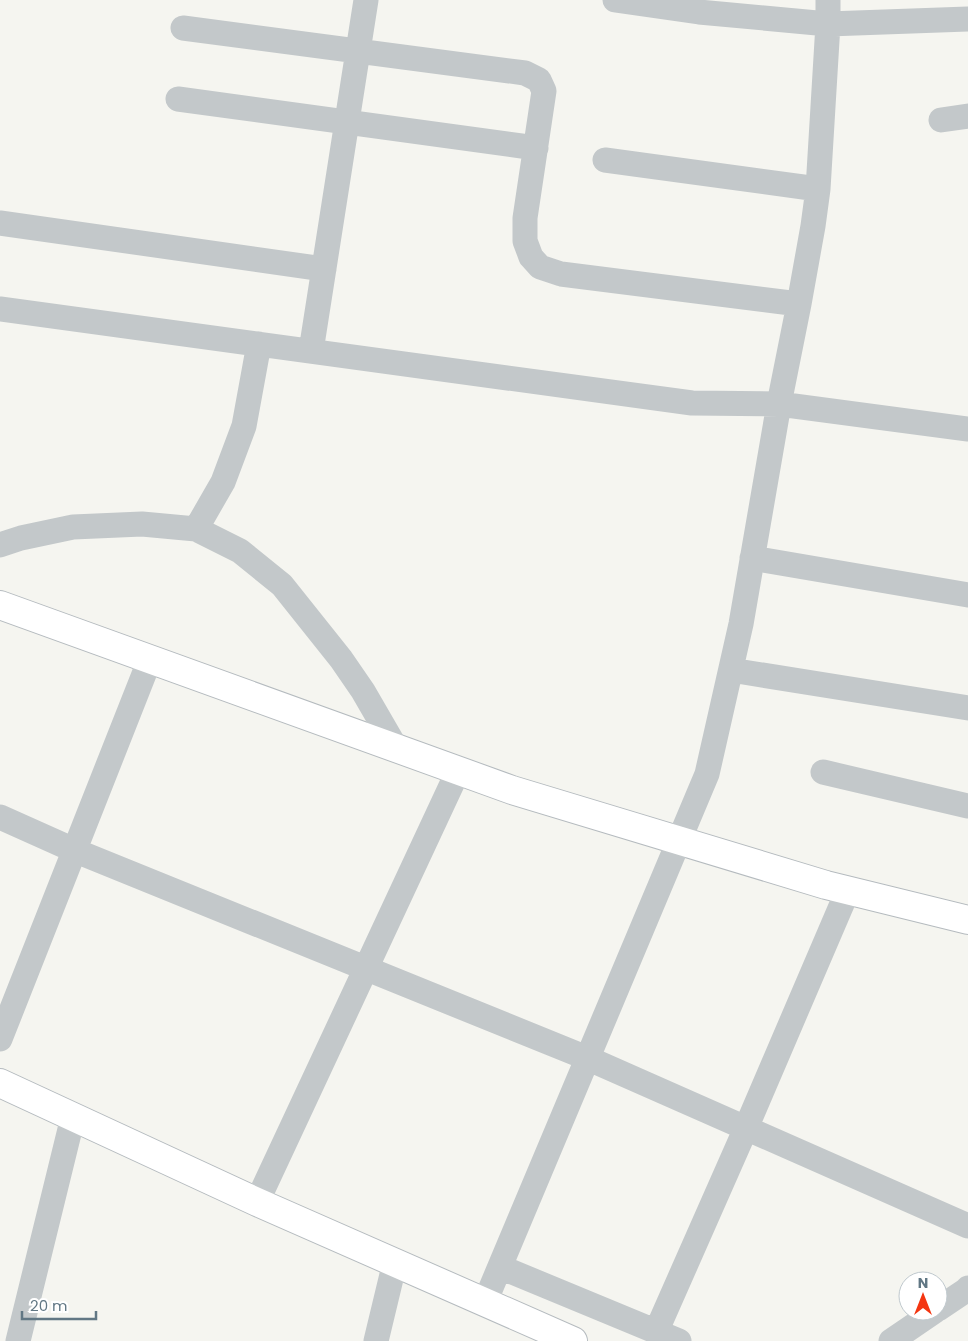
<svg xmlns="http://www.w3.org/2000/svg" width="968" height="1341" viewBox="0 0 968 1341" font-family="Poppins,sans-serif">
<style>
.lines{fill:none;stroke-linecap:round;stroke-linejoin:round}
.secondary-casing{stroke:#b5bbbf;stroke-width:30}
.street{stroke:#c3c8ca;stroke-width:25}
.secondary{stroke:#fff;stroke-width:28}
</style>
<rect width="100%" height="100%" fill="#f5f5f0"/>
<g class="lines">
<g class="secondary-casing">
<path id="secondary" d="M 0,605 L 512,790 L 826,885 L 968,920
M 0,1083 L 257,1202 L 573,1341"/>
</g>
<path class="street" d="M 615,0 L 699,12 L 828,24 L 968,19
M 183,28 L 525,73 L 539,80 L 544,91 L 525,218 L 525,241 L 531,257 L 540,267 L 561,274 L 799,304
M 178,99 L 536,148
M 941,120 L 968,116
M 605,160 L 818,189
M 0,223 L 324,269
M 0,309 L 692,403 L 779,404 L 968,429
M 311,351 L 366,0
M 196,529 L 223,482 L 244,426 L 259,344
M 0,545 L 21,538 L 73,527 L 142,524 L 196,529 L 240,551 L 282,585 L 341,659 L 363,691 L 396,748
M 752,558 L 968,595
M 731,670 L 968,708
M 823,772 L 968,806
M 0,817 L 76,851 L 587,1058 L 968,1226
M 0,1039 L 150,659
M 257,1202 L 458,771
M 500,1267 L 679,1341
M 485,1302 L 707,774 L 741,624 L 779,404 L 799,304 L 813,226 L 818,189 L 828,24 L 828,0
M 938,1309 L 965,1291 L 968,1288
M 656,1332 L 746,1128 L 848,890
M 18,1341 L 73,1117
M 376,1341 L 395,1262
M 891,1341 L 935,1311"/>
<use href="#secondary" class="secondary"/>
</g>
<g transform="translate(923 1296)"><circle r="24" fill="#ffffff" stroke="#c0c9ce"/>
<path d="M0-4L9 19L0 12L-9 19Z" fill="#f43611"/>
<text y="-8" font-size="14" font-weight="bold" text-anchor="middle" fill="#617784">N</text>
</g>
<path d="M22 1311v8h74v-8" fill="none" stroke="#617784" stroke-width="2.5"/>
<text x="30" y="1311" font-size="15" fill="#617784" stroke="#ffffff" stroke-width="4" paint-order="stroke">20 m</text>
</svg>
